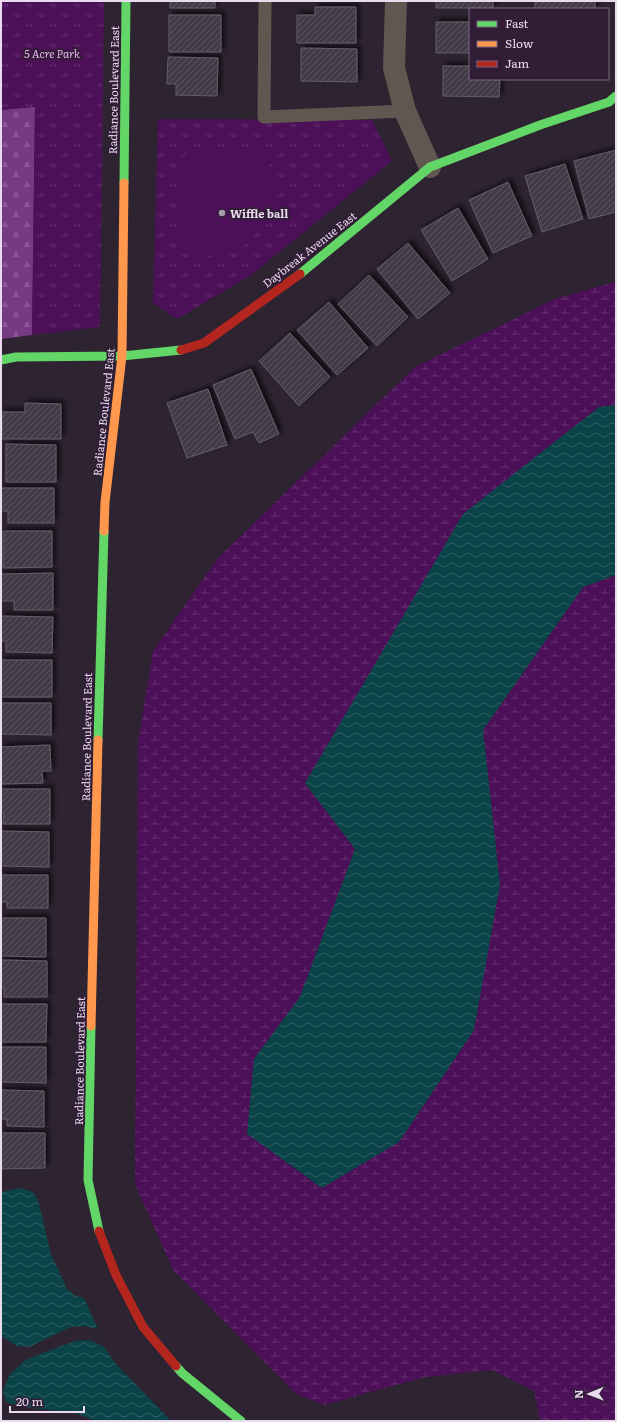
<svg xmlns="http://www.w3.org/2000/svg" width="617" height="1422" viewBox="0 0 617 1422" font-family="Literata,serif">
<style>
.forest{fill:url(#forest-firs)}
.wetland{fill:url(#wetland-marsh)}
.park{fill:url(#park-tufts)}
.pitch{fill:#4b1058}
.water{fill:url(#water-waves)}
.building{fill:url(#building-hatch);stroke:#645d6a;filter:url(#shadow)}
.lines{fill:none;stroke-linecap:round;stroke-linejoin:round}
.lane{stroke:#615750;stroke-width:13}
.street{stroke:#615750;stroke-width:22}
.fast{stroke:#63d668;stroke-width:9}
.slow{stroke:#ff974d;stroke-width:9}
.jam{stroke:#b3261e;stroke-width:9}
.poi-dot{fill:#a89bac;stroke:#321d37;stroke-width:1.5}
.labels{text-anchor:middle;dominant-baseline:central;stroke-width:4;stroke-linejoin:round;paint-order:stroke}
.park-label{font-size:11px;font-style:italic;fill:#eab5f7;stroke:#321d37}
.street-label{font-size:11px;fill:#eadcee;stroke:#321d37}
.poi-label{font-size:11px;font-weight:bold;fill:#eadcee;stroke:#321d37;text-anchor:start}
</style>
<defs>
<pattern id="forest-firs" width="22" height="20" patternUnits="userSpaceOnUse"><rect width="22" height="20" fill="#763984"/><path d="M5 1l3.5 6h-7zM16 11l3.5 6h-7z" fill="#8a5596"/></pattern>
<pattern id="wetland-marsh" width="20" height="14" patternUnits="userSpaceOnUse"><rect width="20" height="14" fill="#4b1058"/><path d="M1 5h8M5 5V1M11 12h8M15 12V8" fill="none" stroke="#653270"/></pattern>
<pattern id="park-tufts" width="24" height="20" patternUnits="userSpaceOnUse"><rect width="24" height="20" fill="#4b1058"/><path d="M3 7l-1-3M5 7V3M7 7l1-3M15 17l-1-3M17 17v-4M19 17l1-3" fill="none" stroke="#653270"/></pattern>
<pattern id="water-waves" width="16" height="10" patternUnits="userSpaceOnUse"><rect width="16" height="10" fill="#0b4448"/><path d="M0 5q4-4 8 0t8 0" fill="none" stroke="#2f5e63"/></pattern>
<pattern id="building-hatch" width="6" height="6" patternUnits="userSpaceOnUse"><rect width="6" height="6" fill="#423b47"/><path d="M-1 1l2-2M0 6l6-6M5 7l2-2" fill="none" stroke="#5d5762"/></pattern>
<filter id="shadow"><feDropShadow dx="3.5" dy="-3.5" stdDeviation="2" flood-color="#0009"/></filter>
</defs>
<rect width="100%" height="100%" fill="#2e2331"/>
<path class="forest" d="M 35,106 L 32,335 L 1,339 L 1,110 Z"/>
<path class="wetland" d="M 616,282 L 616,405 L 599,407 L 305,783 L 355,849 L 300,997 L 254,1059 L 500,885 L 483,730 L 583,587 L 616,575 L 616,1421 L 540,1421 L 534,1391 L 492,1370 L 425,1377 L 324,1405 L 296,1394 L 173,1270 L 135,1184 L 138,742 L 153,651 L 217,559 L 415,367 L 557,298 Z"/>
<path class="park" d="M 1,1 L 104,1 L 100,327 L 32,335 L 35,107 L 1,110 Z
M 158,119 L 372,120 L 392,161 L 251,275 L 177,319 L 153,303 Z"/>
<path class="pitch" d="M 187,154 L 267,154 L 270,168 L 273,203 L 265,223 L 241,248 L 215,256 L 180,252 L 176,244 L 176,162 Z"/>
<path class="water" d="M 616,405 L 616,575 L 583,587 L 483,730 L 500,885 L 474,1030 L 399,1142 L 322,1188 L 247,1134 L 254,1059 L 300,997 L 355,849 L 305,783 L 463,514 L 599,407 Z
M 19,1188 L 33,1192 L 38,1200 L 51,1254 L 67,1289 L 76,1296 L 84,1298 L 98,1329 L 83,1326 L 71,1327 L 29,1347 L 17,1346 L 1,1336 L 1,1196 L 2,1192 Z
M 90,1340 L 104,1347 L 117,1365 L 171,1421 L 95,1421 C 68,1406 35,1413 6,1402 L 3,1391 L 10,1374 L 27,1359 L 75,1341 Z"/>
<path class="building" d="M 170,1 L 215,1 L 215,8 L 170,8 Z
M 436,1 L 493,1 L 493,8 L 436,8 Z
M 535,1 L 595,1 L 595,9 L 535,9 Z
M 315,7 L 356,7 L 356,43 L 297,43 L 297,15 L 315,15 Z
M 169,15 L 221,15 L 221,52 L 169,52 Z
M 436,22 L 470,22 L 470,53 L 436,53 Z
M 301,48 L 357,49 L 357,82 L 301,81 Z
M 168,57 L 218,58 L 217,96 L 176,95 L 176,84 L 167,84 Z
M 443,66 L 470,66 L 470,79 L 500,79 L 499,97 L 443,96 Z
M 616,150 L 616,212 L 589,219 L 574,161 Z
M 565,164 L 583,219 L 542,232 L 525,176 Z
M 508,182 L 532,236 L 493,253 L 469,200 Z
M 458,208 L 488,259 L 452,281 L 421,230 Z
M 408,243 L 450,293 L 418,319 L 377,269 Z
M 369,275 L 408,317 L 377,346 L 338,304 Z
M 329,302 L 368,348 L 337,375 L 297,330 Z
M 290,333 L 330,377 L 299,406 L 259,361 Z
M 251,369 L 279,434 L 259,443 L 253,432 L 235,439 L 213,385 Z
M 208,389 L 227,445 L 187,458 L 167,403 Z
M 25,403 L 61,404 L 61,439 L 2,439 L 2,412 L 25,412 Z
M 6,444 L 56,445 L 56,482 L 6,482 Z
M 1,488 L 54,488 L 54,523 L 8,523 L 8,511 L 1,511 Z
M 3,531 L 52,531 L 52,567 L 3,568 Z
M 53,573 L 53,610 L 14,610 L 14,601 L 1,601 L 1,574 Z
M 1,616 L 53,617 L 52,653 L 6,652 L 6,641 L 1,641 Z
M 1,660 L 52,660 L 52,697 L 1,697 Z
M 1,703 L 51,703 L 51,735 L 1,734 Z
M 50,745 L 51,771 L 42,771 L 43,783 L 1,784 L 1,747 Z
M 1,789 L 50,789 L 50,824 L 3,824 L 4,813 L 1,813 Z
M 1,831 L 49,832 L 49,867 L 1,866 Z
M 1,875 L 48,875 L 48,908 L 7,908 L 7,902 L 1,902 Z
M 1,918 L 46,918 L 46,957 L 1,956 Z
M 1,960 L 47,961 L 47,997 L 4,997 L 4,988 L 1,988 Z
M 1,1004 L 47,1004 L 46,1042 L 1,1042 Z
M 1,1047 L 46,1047 L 46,1083 L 1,1082 Z
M 1,1090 L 44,1091 L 44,1127 L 7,1126 L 7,1119 L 1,1119 Z
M 1,1133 L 45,1133 L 45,1168 L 1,1169 Z"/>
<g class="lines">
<path class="lane" d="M 265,1 L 264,117 L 405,111"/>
<path class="street" d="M 396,1 L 394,68 L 405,111 L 430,167"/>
<path class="fast" d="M 124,183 L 126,1
M 300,274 L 430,167 L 540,125 L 609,102 L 616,96
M 1,360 L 16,357 L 122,356 L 181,350
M 98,740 L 104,531
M 91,1026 L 88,1180 L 99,1231
M 176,1366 L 182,1373 L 241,1421"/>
<path class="slow" d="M 104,531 L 105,502 L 122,356 L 124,183
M 91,1026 L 98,740"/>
<path class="jam" d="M 181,350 L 204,343 L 300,274
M 99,1231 L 116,1275 L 143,1327 L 176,1366"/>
</g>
<circle class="poi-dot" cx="222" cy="213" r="4"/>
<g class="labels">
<g class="park-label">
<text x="52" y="53">5 Acre Park</text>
</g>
<g class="street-label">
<text transform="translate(113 90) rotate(-89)">Radiance Boulevard East</text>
<text transform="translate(309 249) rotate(-38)">Daybreak Avenue East</text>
<text transform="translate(103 412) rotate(-84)">Radiance Boulevard East</text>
<text transform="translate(86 737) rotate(-89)">Radiance Boulevard East</text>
<text transform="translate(79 1061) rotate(-89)">Radiance Boulevard East</text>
</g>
<g class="poi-label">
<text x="230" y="213">Wiffle ball</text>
</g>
</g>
<rect width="617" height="1422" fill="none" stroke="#eadcee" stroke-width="4"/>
<rect x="469" y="8" width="140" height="72" fill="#321d37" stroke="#7c6980"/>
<rect x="477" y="21" width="20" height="6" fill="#63d668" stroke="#7c6980"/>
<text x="505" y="28" font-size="12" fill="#eadcee">Fast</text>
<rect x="477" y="41" width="20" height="6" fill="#ff974d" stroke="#7c6980"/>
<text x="505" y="48" font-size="12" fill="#eadcee">Slow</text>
<rect x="477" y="61" width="20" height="6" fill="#b3261e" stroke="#7c6980"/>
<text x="505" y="68" font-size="12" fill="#eadcee">Jam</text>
<g transform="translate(589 1394) rotate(269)" stroke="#321d37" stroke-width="3" paint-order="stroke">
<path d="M0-3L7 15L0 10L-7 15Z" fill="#eadcee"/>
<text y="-6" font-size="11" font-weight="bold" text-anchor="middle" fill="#eadcee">N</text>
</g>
<path d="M10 1406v6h74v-6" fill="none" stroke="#eadcee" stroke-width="2"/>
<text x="16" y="1406" font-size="12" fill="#eadcee" stroke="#321d37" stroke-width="3" paint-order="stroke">20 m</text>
</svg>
